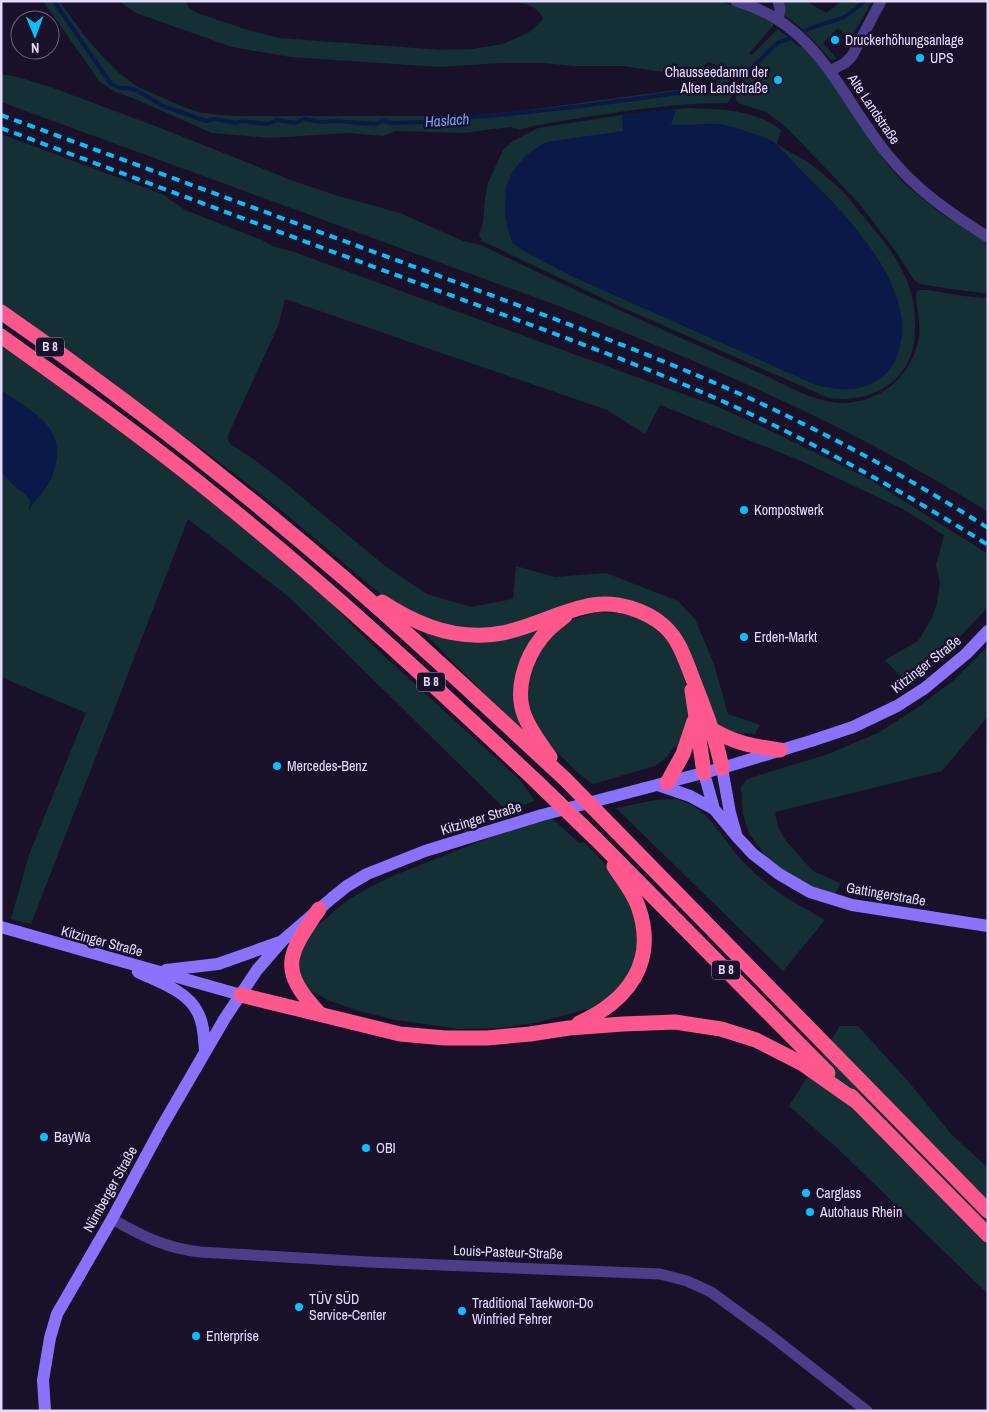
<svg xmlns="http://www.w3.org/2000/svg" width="989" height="1412" viewBox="0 0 989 1412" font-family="'Archivo Narrow',sans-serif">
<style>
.green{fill:#143034}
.water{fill:#0b1948}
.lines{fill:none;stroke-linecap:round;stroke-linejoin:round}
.stream{stroke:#0b1948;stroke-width:4}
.street{stroke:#4b3d88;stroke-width:11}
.secondary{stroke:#8b72fd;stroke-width:12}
.highway{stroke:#fd578e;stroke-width:15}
.rail{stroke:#09c0fc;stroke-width:4;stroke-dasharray:8 6;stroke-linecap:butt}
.highway-bridge{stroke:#fd578e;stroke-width:15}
.poi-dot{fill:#09c0fc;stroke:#19112a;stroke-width:2}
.labels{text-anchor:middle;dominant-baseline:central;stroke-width:5;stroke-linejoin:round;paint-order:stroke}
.shield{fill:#19112a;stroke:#a79ebf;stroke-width:1}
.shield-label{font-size:12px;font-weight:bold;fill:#e4daff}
.poi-label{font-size:14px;fill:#e4daff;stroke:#19112a;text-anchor:start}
.street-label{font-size:14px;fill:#e4daff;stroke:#19112a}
.water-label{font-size:15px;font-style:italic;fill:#6aa3fd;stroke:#19112a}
</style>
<rect width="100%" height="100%" fill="#19112a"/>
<path class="green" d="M 43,1 L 59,1 L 84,35 L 102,56 L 119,73 L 138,87 L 184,107 L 202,113 L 234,116 L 459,116 L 521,111 L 712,85 L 723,78 L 727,70 L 709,62 L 700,68 L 684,71 L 663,72 L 623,66 L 574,66 L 544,63 L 501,63 L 439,67 L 290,57 L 232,47 L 136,13 L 119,1 L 186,1 L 189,8 L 197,13 L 248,30 L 279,38 L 442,50 L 472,49 L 503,44 L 530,32 L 543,19 C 539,6 526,5 515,1 L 717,1 L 749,10 L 773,22 L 773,26 L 749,53 L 752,55 L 778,29 L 799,47 L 802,46 L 820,66 L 889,167 L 905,184 L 940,213 L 984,240 L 988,250 L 988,294 L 945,288 L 920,284 L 914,280 L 897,253 L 858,202 L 785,126 L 766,112 L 738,103 L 736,99 L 736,86 L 745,82 L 733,71 L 728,79 L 731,98 L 727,103 C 662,103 598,115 533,126 L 519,130 L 518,129 L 510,127 L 463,133 L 395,131 L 383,136 L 348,133 L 270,138 L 212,133 L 135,99 L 114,91 L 100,82 Z
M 781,1 L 806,1 L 826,13 L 842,1 L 872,1 L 852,37 L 847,38 L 838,28 L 823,43 L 837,59 L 831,60 C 816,43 803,27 784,15 Z
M 1,74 L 18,77 L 56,89 L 163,129 L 291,180 L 335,195 L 400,213 L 463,241 L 481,245 C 571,289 662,330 753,370 C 779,381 813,403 842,403 C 879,403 910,378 918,342 C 922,328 917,311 916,296 L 917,292 L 920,290 L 928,290 L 963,296 L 988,298 L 988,512 C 853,426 712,367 564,308 L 1,102 Z
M 687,108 C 720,109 754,109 781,130 L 777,144 C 788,152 801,157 812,165 C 821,172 830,180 838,187 C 848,196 855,207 863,216 C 892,250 916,280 915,327 C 915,344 912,359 901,373 C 884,394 855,402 829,398 L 619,306 L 482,241 L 479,235 L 483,223 L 485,199 L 488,183 L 503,150 L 513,141 L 538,128 L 622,115 Z
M 1,134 L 162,194 L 185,210 L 262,240 L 272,246 L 294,252 L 716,406 L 767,429 L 869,479 L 988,554 L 988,607 L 957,640 L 932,660 L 903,679 L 885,660 L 918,641 L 932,618 L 937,604 L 940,582 L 936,565 L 944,535 L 903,509 L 799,460 L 660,405 L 645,434 L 607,410 L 285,299 L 278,326 L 228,435 L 228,440 L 230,444 L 252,458 L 285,483 L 385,566 L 427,594 L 471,607 L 513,599 L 516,566 L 555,577 L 606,573 L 678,601 L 695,619 L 714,664 L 728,714 L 760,725 L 755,734 L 734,732 L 732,734 L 718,724 L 687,645 L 623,599 L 511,627 L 461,632 L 392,604 L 281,510 L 209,454 L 1,308 Z
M 1,345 L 64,389 L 184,478 L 312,582 L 351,624 L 382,654 L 521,781 L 535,801 L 506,810 L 289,597 L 188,519 L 31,924 L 11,919 L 29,855 L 86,713 L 1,677 Z
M 598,612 C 613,613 629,613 643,620 C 679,640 691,684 687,723 C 686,732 682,741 680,749 L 674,747 L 667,757 L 655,766 L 593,784 C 582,777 573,768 564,759 C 552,747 538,733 532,717 C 523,692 530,658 548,638 C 560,624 580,616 598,612 Z
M 555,619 L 519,678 L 530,739 L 421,630 L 457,638 Z
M 988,646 L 988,716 L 942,771 L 775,812 L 778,827 L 786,841 L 813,871 L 840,883 L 834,898 L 781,871 L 765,855 L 749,833 L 743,814 L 741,787 L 747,779 L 828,754 L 878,733 L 917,708 L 954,680 Z
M 675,799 C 707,807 717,830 736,854 C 744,863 754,873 764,881 C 782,897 804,908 825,920 L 783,971 L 616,808 L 656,800 Z
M 547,818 L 553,819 L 579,843 L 584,842 L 598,856 L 626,891 L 635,907 L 641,949 L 620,989 L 591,1008 L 540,1022 L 502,1028 L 460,1029 L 396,1020 L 359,1011 L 328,1000 L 308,989 L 298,973 L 301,945 L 312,930 L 348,900 L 370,887 L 395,875 L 491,837 Z
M 840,1026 L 858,1026 L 907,1080 L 952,1135 L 988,1168 L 988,1294 L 836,1147 L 789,1106 Z"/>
<path class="water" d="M 676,109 L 671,125 C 687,125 704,123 720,124 C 728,125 762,136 771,140 C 777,143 796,165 803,172 C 843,211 916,285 900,346 C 897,359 892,370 881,378 C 859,393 841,391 816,385 L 571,276 L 520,249 L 512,242 L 508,230 L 505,212 L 506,187 L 513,171 L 526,155 L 546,142 L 623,131 L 622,115 Z
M 1,390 C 36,414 72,430 51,479 C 46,491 35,499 29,510 L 30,501 L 28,497 L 13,485 L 1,472 Z"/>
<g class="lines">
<path class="stream" d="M 54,1 L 111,84 L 120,88 L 128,88 L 138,91 L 163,106 L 206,121 L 214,119 L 236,123 L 243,121 L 267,124 L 277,120 L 296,123 L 304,119 L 320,122 L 335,121 L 375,124 L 383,121 L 393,123 L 454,121 L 460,118 C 549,112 637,99 725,86 L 736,82 L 779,42 L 789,39 L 811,28 L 845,17 L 865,1"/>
<path class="street" d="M 736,1 C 819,25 839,95 888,155 C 916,190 950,213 988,237
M 778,1 L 780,9 L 778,20
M 830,71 L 845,63 L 852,56 L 881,1
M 112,1219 C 142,1236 165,1248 200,1252 L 369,1262 L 660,1274 L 687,1281 L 711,1292 L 770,1335 L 867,1411"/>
<path class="secondary" d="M 722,768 L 730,813 L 736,834
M 704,773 L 714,809 L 738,838 L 753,854 L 779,874 L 810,892 L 852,905 L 988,926
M 658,785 L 690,796 L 714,809
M 1,927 L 241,995
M 166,970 L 218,964 L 280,942
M 138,972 C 159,982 188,991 198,1013 C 204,1024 204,1039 205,1051
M 45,1411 L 43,1380 L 50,1338 L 57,1314 L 112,1219 L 161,1128 L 225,1018 L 257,970 L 282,941 L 332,898 L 347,886 L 367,874 L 425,851 L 542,815 L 722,768 L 811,741 L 853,727 L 897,706 L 925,688 L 966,654 L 988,631"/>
<path class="highway" d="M 1,312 C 120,394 235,484 344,578 C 420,643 492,712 565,779
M 1,336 C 71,386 141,436 208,490 C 323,582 431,682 538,783
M 382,602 C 413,622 446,637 484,635 C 522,634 556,611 593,605 C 617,601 646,610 664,626 C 680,640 686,662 694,682 C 705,710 716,738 722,768
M 692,690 L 704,773
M 713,730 C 737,744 753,746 780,750
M 550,757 C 541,745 531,731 525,717 C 514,690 525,658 542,637 C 548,629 557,622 565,616
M 667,783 L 683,754 L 694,721
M 614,829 L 988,1211
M 595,838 L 828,1073
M 319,909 C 287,956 278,969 320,1014
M 241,995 L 400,1034 L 445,1038 L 487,1038 L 530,1034 L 569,1028 L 623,1024 L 675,1022 L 721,1029 L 756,1040 L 803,1064 L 857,1102
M 579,1023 C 628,1001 658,962 638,906 C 633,892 622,879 614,866
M 851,1096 L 988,1235"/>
<path class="rail" d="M 1,115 C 143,167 284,219 426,271 C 533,311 642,350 747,397 C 830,435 911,479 988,528
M 1,128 C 143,181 284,234 426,286 C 532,326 640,363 742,410 C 827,450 909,495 988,545"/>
<path class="highway-bridge" d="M 565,779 L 614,829
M 538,783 L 595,838"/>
</g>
<g class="poi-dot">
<circle cx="835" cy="40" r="5"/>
<circle cx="920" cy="58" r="5"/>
<circle cx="778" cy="80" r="5"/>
<circle cx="744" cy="510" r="5"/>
<circle cx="744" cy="637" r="5"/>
<circle cx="277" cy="766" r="5"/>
<circle cx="44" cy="1137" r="5"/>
<circle cx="366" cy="1148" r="5"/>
<circle cx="806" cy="1193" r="5"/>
<circle cx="810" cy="1212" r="5"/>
<circle cx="299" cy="1307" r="5"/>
<circle cx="462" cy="1311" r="5"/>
<circle cx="196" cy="1336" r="5"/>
</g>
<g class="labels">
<g class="shield">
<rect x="36" y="337.5" width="28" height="19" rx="4"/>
<rect x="417" y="672.5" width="28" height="19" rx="4"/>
<rect x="712" y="960.5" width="28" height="19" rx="4"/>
</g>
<g class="shield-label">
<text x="50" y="347">B 8</text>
<text x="431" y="682">B 8</text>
<text x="726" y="970">B 8</text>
</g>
<g class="poi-label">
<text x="845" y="40">Druckerhöhungsanlage</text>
<text x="930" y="58">UPS</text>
<text x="768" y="72" text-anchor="end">Chausseedamm der<tspan x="768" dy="16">Alten Landstraße</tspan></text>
<text x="754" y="510">Kompostwerk</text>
<text x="754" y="637">Erden-Markt</text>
<text x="287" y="766">Mercedes-Benz</text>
<text x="54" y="1137">BayWa</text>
<text x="376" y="1148">OBI</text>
<text x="816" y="1193">Carglass</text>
<text x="820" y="1212">Autohaus Rhein</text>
<text x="309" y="1299">TÜV SÜD<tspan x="309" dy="16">Service-Center</tspan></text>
<text x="472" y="1303">Traditional Taekwon-Do<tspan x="472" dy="16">Winfried Fehrer</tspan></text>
<text x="206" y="1336">Enterprise</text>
</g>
<g class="street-label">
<text transform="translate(874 109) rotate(56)">Alte Landstraße</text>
<text transform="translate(926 664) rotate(-38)">Kitzinger Straße</text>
<text transform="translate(481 818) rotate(-17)">Kitzinger Straße</text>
<text transform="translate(886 894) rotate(10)">Gattingerstraße</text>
<text transform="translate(102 941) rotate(15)">Kitzinger Straße</text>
<text transform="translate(110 1189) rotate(-61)">Nürnberger Straße</text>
<text transform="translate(508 1252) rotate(2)">Louis-Pasteur-Straße</text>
</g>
<g class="water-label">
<text transform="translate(447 120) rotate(-4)">Haslach</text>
</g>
</g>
<rect width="989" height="1412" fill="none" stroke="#e4daff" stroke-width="5"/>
<g transform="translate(35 35) rotate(179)"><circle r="24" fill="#19112a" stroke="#6a617f"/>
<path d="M0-4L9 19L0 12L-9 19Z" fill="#09c0fc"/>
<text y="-8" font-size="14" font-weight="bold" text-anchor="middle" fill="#e4daff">N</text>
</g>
</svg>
